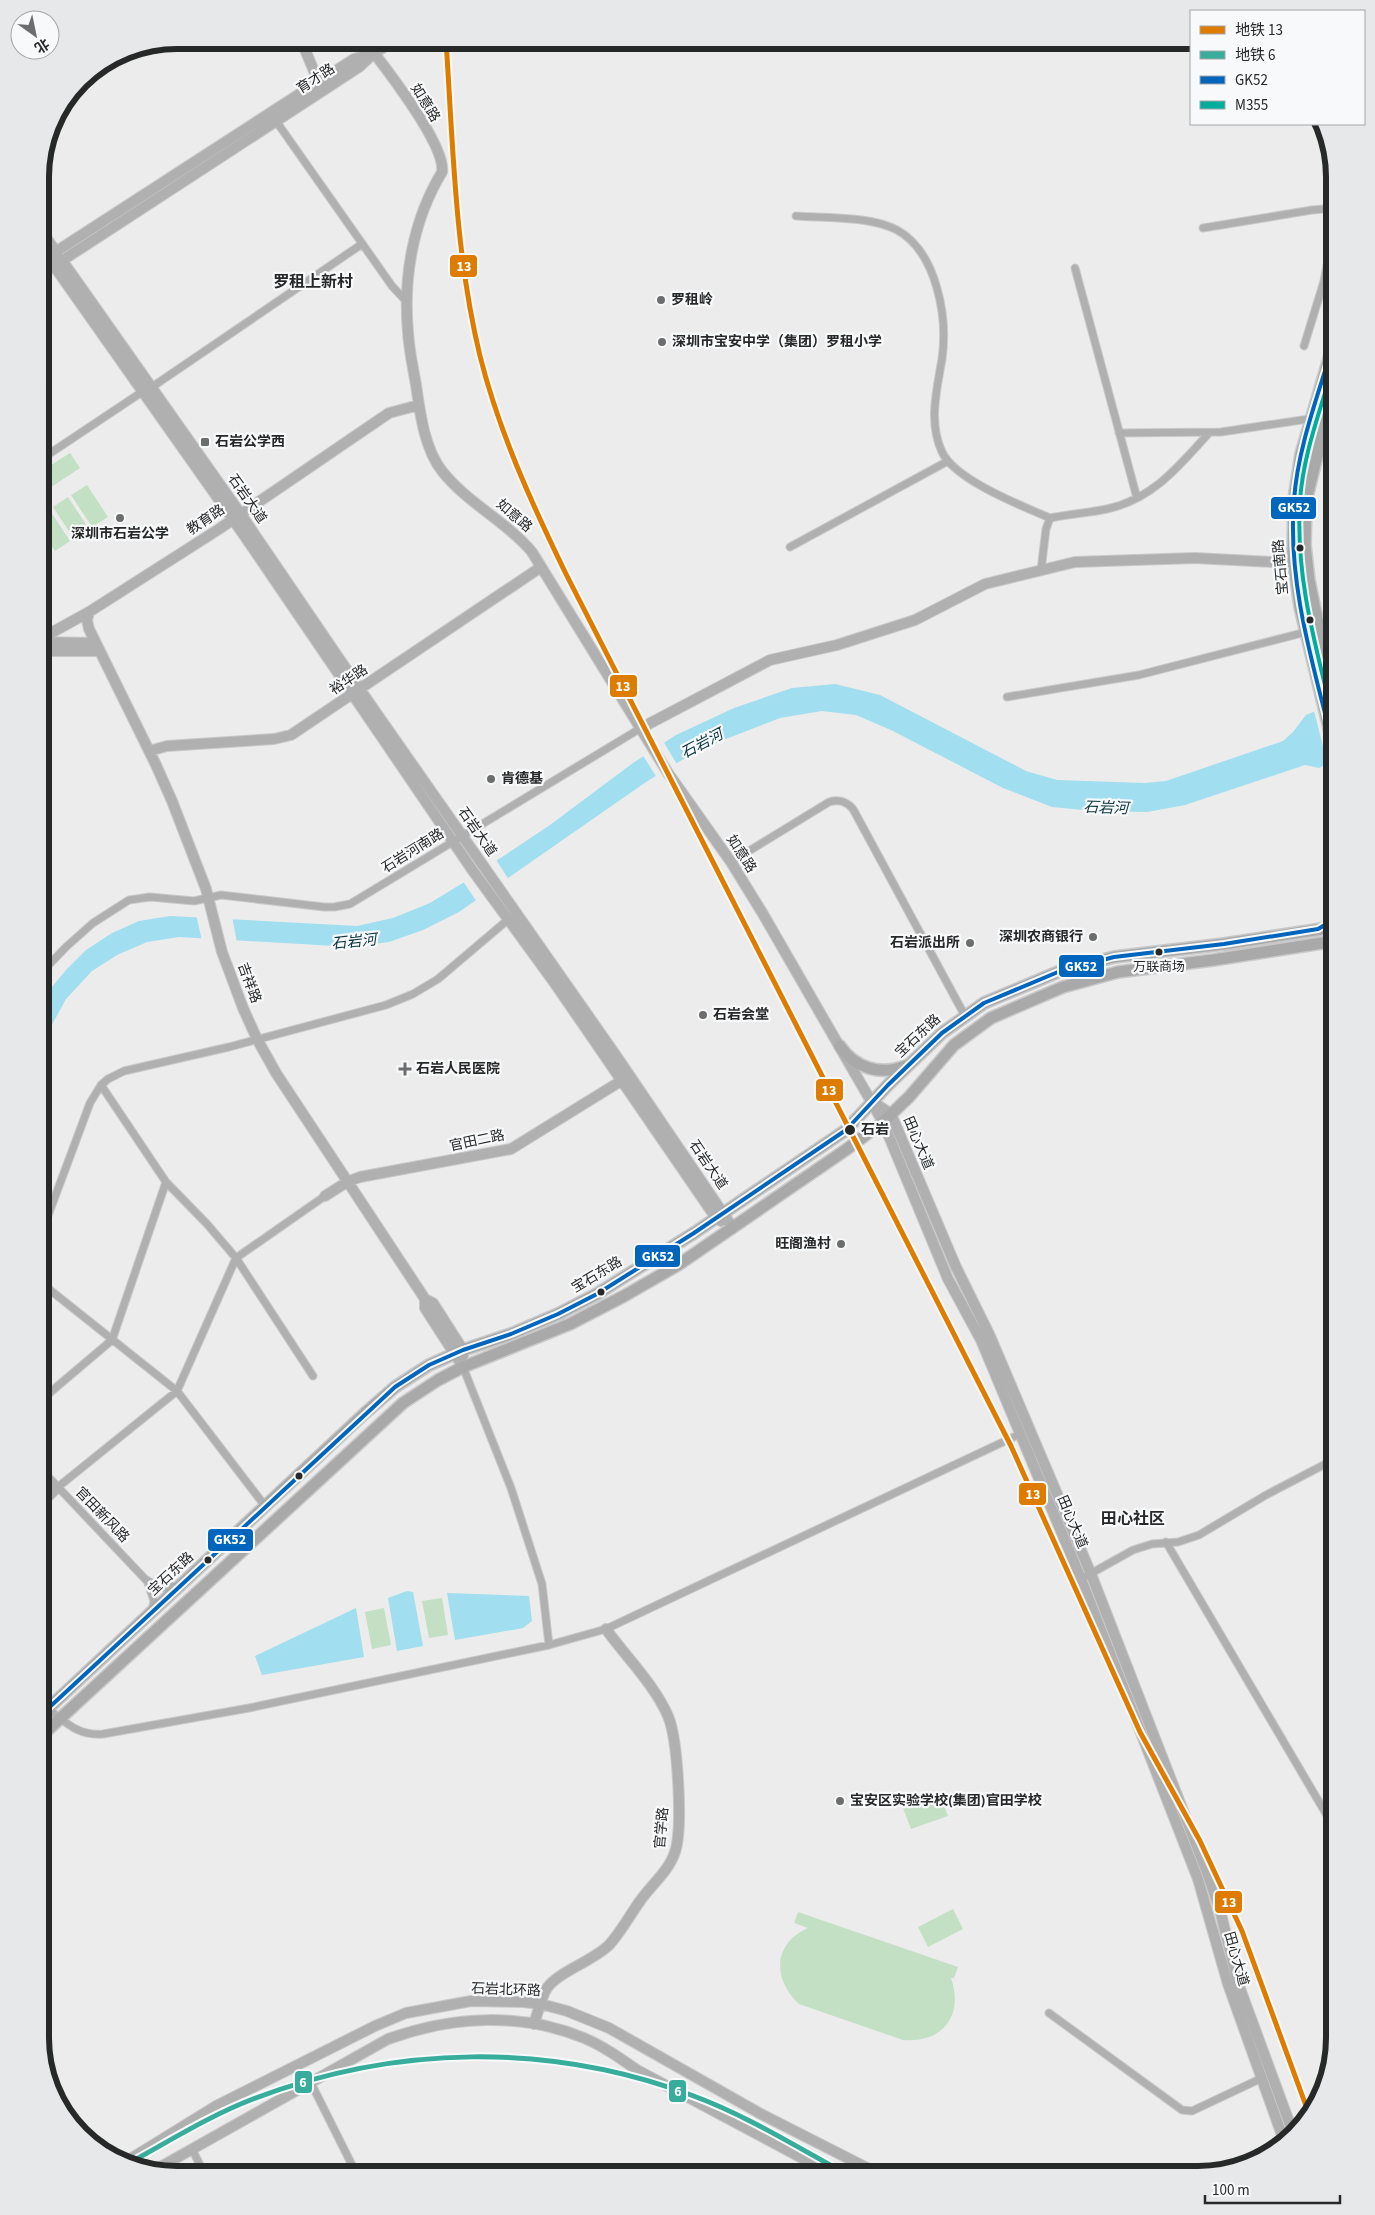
<svg xmlns="http://www.w3.org/2000/svg" width="1375" height="2215" viewBox="0 0 1375 2215" font-family="'Source Sans 3','Noto Sans SC',sans-serif">
<style>
.green{fill:#c3dfc4}
.water{fill:#a0def0}
.pier{fill:#ececec}
.lines{fill:none;stroke-linecap:round;stroke-linejoin:round}
.street-casing{stroke:#c9c9c9;stroke-width:9}
.secondary-casing{stroke:#c9c9c9;stroke-width:12}
.primary-casing{stroke:#c9c9c9;stroke-width:14}
.street{stroke:#b0b0b0;stroke-width:7}
.secondary{stroke:#b0b0b0;stroke-width:10}
.primary{stroke:#a9a9a9;stroke-width:11}
.bus-1-casing{stroke:#f8f9fb;stroke-width:8}
.bus-2-casing{stroke:#f8f9fb;stroke-width:8}
.bus-1{stroke:#0065bd;stroke-width:4}
.bus-2{stroke:#01ad9c;stroke-width:4}
.metro-1-casing{stroke:#f8f9fb;stroke-width:9}
.metro-2-casing{stroke:#f8f9fb;stroke-width:9}
.metro-1{stroke:#de7c00;stroke-width:5}
.metro-2{stroke:#38ad9b;stroke-width:5}
.poi-dot{fill:#6c6d6d;stroke:#f8f9fb;stroke-width:2}
.bus-dot{fill:#272828;stroke:#f8f9fb;stroke-width:2}
.labels{text-anchor:middle;dominant-baseline:central;stroke-width:4.5;stroke-linejoin:round;paint-order:stroke}
.bus-label{font-size:13px;fill:#272828;stroke:#f8f9fb}
.street-label{font-size:14px;fill:#272828;stroke:#f8f9fb}
.poi-label{font-size:14px;font-weight:bold;fill:#272828;stroke:#f8f9fb;text-anchor:start}
.stop-label{font-size:14px;font-weight:bold;fill:#272828;stroke:#f8f9fb;text-anchor:start}
.water-label{font-size:15px;font-style:italic;fill:#0a3540;stroke:#f8f9fb}
.quarter-label{font-size:16px;font-weight:bold;fill:#272828;stroke:#f8f9fb}
.rim{fill:none;stroke:#272828;stroke-width:6}
.line-badge{stroke:#f8f9fb;stroke-width:2}
.badge-label{font-size:14px;text-anchor:middle;font-weight:bold;fill:#fff}
</style>
<rect width="100%" height="100%" fill="#ececec"/>
<path class="green" d="M 70,453 L 80,468 L 48,489 L 40,478 L 40,472 Z
M 87,485 L 108,517 L 92,527 L 71,495 Z
M 68,497 L 89,529 L 74,539 L 53,507 Z
M 49,509 L 70,541 L 55,551 L 40,529 L 40,515 Z
M 442,1598 L 448,1635 L 429,1638 L 422,1601 Z
M 384,1608 L 391,1645 L 372,1649 L 365,1612 Z
M 940,1795 L 948,1816 L 911,1829 L 903,1808 Z
M 953,1909 L 963,1929 L 928,1947 L 918,1927 Z
M 798,1912 L 958,1967 L 954,1978 L 951,1978 C 964,2016 943,2043 903,2040 L 799,2004 C 773,1980 772,1944 808,1928 L 794,1923 Z"/>
<path class="water" d="M 835,684 L 880,695 L 1026,771 L 1057,780 L 1145,783 L 1166,781 L 1283,741 L 1293,732 L 1306,715 L 1335,703 L 1335,760 L 1319,768 L 1305,765 L 1185,805 L 1147,812 L 1094,811 L 1052,807 L 1003,788 L 893,731 L 856,715 L 822,711 L 780,718 L 700,749 L 646,782 L 459,912 L 423,930 L 389,942 L 352,947 L 179,937 L 147,942 L 117,955 L 92,971 L 66,999 L 48,1032 L 40,1057 L 40,1008 L 46,994 L 66,970 L 86,950 L 112,933 L 139,921 L 170,916 L 357,926 L 393,918 L 430,903 L 466,881 L 550,825 L 633,763 L 676,735 L 734,708 L 792,688 Z
M 407,1591 L 413,1592 L 423,1646 L 397,1651 L 388,1598 Z
M 447,1593 L 529,1596 L 532,1621 L 523,1628 L 455,1640 Z
M 356,1608 L 364,1657 L 262,1675 L 255,1656 Z"/>
<path class="pier" d="M 1335,702 L 1335,763 L 1328,766 L 1314,711 Z
M 663,741 L 678,766 L 657,778 L 642,754 Z
M 495,858 L 509,880 L 477,902 L 462,880 Z
M 196,914 L 232,916 L 237,943 L 202,941 Z"/>
<g class="lines">
<g class="street-casing">
<path id="street" d="M 276,121 L 392,286 L 407,302
M 796,216 C 826,218 871,216 897,230 C 937,252 948,318 942,359 C 937,389 928,422 942,452 C 955,480 1022,506 1050,518
M 1203,228 L 1312,210 L 1335,208
M 1075,268 L 1137,498
M 1304,346 L 1324,281 L 1335,224
M 152,387 L 362,244
M 1119,433 L 1221,432 L 1335,415
M 40,460 L 142,392
M 790,547 L 948,461
M 1041,570 L 1046,529 L 1050,518 C 1069,514 1088,513 1107,509 C 1153,499 1179,466 1209,433
M 1007,697 L 1139,675 L 1306,632
M 731,862 L 829,802 C 839,799 846,801 853,809 L 965,1016
M 40,974 L 66,947 L 93,923 L 129,900 L 150,897 L 194,901 L 221,895 L 324,907 L 334,907 L 350,904 L 641,728
M 101,1085 L 166,1182 L 207,1224 L 236,1258 L 313,1376
M 40,1237 L 90,1103 L 101,1085 L 108,1079 L 124,1071 L 229,1047 L 386,1005 L 413,994 L 438,979 L 510,918
M 40,1282 L 177,1391 L 265,1506
M 463,1367 L 511,1488 L 542,1584 L 549,1645
M 40,1401 L 112,1340 L 166,1182
M 40,1468 L 146,1580 L 163,1588 L 176,1586
M 58,1487 L 177,1391 L 236,1258 L 325,1196
M 1166,1542 L 1335,1829
M 1081,1579 L 1133,1550 L 1152,1544 L 1178,1542 L 1199,1535 L 1266,1495 L 1335,1459
M 147,1580 L 154,1601 L 152,1610
M 48,1709 C 67,1723 78,1736 103,1734 L 249,1708 L 549,1645 L 606,1629 L 1020,1434
M 1049,2013 L 1182,2110 L 1192,2111 L 1262,2078
M 310,2081 L 357,2175
M 192,2149 L 205,2175"/>
</g>
<g class="secondary-casing">
<path id="secondary" d="M 301,40 L 321,88
M 374,53 C 391,75 446,147 442,172 C 413,220 403,277 408,332 C 409,350 413,367 416,385 C 420,412 424,448 442,471 C 467,503 506,521 532,552 L 668,773 L 731,862 L 763,914 L 883,1122 L 948,1279 L 981,1340 L 1081,1579 L 1198,1879 L 1228,1984 L 1283,2138
M 40,229 L 240,513 L 370,704 L 617,1057 L 733,1228
M 40,246 L 246,538 L 473,871 L 556,985 L 716,1218 L 721,1221
M 40,262 L 318,82 L 354,59 L 371,54
M 40,275 L 359,67 L 374,53 L 396,40
M 89,612 L 87,620 L 89,629 L 156,765 L 172,801 L 206,889 L 222,952 L 243,1008 L 257,1039 L 276,1073 L 425,1299 L 425,1308 L 463,1367
M 40,639 L 89,612 L 219,529 L 389,413 L 419,405
M 40,642 L 95,643
M 40,651 L 99,651
M 641,728 L 770,660 L 837,645 L 915,620 L 985,584 L 1075,562 L 1195,558 L 1293,563
M 149,751 L 167,746 L 274,739 L 291,735 L 541,567
M 873,1102 L 891,1114 L 956,1267 L 990,1336 L 1091,1574 L 1208,1875 L 1220,1910 L 1238,1983 L 1292,2130
M 325,1196 L 347,1182 L 360,1177 L 511,1149 L 621,1081
M 425,1299 L 433,1303 L 463,1350 L 463,1356
M 40,1504 L 58,1487
M 534,2024 C 538,2012 541,1998 547,1988 C 558,1972 593,1961 609,1945 C 621,1932 630,1915 640,1901 C 651,1885 669,1871 675,1852 C 683,1828 678,1740 668,1716 C 654,1684 626,1657 606,1629
M 127,2161 L 216,2106 L 375,2026 L 406,2013 L 471,2001 L 523,2002 L 541,2004 L 567,2011 L 609,2028 L 761,2114 L 881,2175
M 155,2170 L 388,2039 C 452,2016 521,2012 584,2038 C 603,2046 620,2058 637,2070 L 834,2175"/>
</g>
<g class="primary-casing">
<path id="primary" d="M 1335,706 L 1309,580 L 1305,545 L 1306,501 L 1335,383
M 1335,753 L 1300,607 L 1293,557 L 1294,499 L 1301,454 L 1335,338
M 840,1046 C 855,1068 880,1076 905,1066
M 40,1716 L 365,1413 L 395,1387 L 429,1365 L 463,1350 L 511,1334 L 558,1314 L 597,1294 L 694,1233 L 846,1130 L 888,1085 L 942,1033 L 984,1003 L 1058,972 L 1114,957 L 1224,944 L 1335,927
M 40,1737 L 403,1403 L 438,1380 L 463,1367 L 570,1324 L 624,1296 L 678,1265 L 847,1149 L 883,1122 L 909,1097 L 954,1045 L 991,1018 L 1063,987 L 1118,972 L 1213,960 L 1335,941"/>
</g>
<use href="#street" class="street"/>
<use href="#secondary" class="secondary"/>
<use href="#primary" class="primary"/>
<g class="bus-1-casing">
<path id="bus-1" d="M 1335,753 C 1315,670 1287,586 1294,500 C 1298,445 1320,391 1335,338
M 40,1716 L 395,1387 L 429,1365 L 463,1350 L 511,1334 L 558,1314 L 597,1294 L 694,1233 L 846,1130 L 888,1085 L 942,1033 L 984,1003 L 1058,972 L 1114,957 L 1224,944 L 1318,929 L 1335,919"/>
</g>
<g class="bus-2-casing">
<path id="bus-2" d="M 1335,726 C 1317,650 1295,580 1300,501 C 1303,453 1322,406 1335,360"/>
</g>
<use href="#bus-1" class="bus-1"/>
<use href="#bus-2" class="bus-2"/>
<g class="metro-1-casing">
<path id="metro-1" d="M 446,40 C 453,146 455,253 480,356 C 499,432 532,504 566,574 L 1011,1446 L 1140,1732 L 1200,1841 L 1242,1931 L 1309,2114"/>
</g>
<g class="metro-2-casing">
<path id="metro-2" d="M 131,2162 C 171,2140 211,2115 253,2099 C 395,2045 548,2042 691,2095 C 746,2115 797,2147 848,2175"/>
</g>
<use href="#metro-1" class="metro-1"/>
<use href="#metro-2" class="metro-2"/>
</g>
<g class="poi-dot">
<circle cx="661" cy="300" r="5"/>
<circle cx="662" cy="342" r="5"/>
<rect x="200" y="437" width="10" height="10" rx="2.5"/>
<circle cx="120" cy="518" r="5"/>
<circle cx="491" cy="779" r="5"/>
<circle cx="1093" cy="937" r="5"/>
<circle cx="970" cy="943" r="5"/>
<circle cx="703" cy="1015" r="5"/>
<path d="M402.5 1061.5h5v5h5v5h-5v5h-5v-5h-5v-5h5z"/>
<circle cx="841" cy="1244" r="5"/>
<circle cx="840" cy="1801" r="5"/>
</g>
<g class="bus-dot">
<circle cx="1300" cy="548" r="4.5"/>
<circle cx="1310" cy="620" r="4.5"/>
<circle cx="1159" cy="952" r="4.5"/>
<circle cx="850" cy="1130" r="6"/>
<circle cx="601" cy="1292" r="4.5"/>
<circle cx="299" cy="1476" r="4.5"/>
<circle cx="208" cy="1560" r="4.5"/>
</g>
<g class="labels">
<g class="bus-label">
<text x="1159" y="967">万联商场</text>
</g>
<g class="street-label">
<text transform="translate(316 79) rotate(-33)">育才路</text>
<text transform="translate(425 103) rotate(58)">如意路</text>
<text transform="translate(247 499) rotate(55)">石岩大道</text>
<text transform="translate(514 516) rotate(41)">如意路</text>
<text transform="translate(206 520) rotate(-34)">教育路</text>
<text transform="translate(1281 567) rotate(-95)">宝石南路</text>
<text transform="translate(349 680) rotate(-34)">裕华路</text>
<text transform="translate(477 832) rotate(55)">石岩大道</text>
<text transform="translate(413 851) rotate(-32)">石岩河南路</text>
<text transform="translate(741 854) rotate(57)">如意路</text>
<text transform="translate(249 983) rotate(70)">吉祥路</text>
<text transform="translate(918 1036) rotate(-43)">宝石东路</text>
<text transform="translate(477 1141) rotate(-12)">官田二路</text>
<text transform="translate(918 1143) rotate(67)">田心大道</text>
<text transform="translate(708 1165) rotate(56)">石岩大道</text>
<text transform="translate(597 1275) rotate(-31)">宝石东路</text>
<text transform="translate(102 1515) rotate(46)">官田新风路</text>
<text transform="translate(1072 1522) rotate(67)">田心大道</text>
<text transform="translate(171 1574) rotate(-43)">宝石东路</text>
<text transform="translate(662 1828) rotate(-85)">官学路</text>
<text transform="translate(1236 1959) rotate(74)">田心大道</text>
<text transform="translate(506 1990) rotate(2)">石岩北环路</text>
</g>
<g class="poi-label">
<text x="671" y="300">罗租岭</text>
<text x="672" y="342">深圳市宝安中学（集团）罗租小学</text>
<text x="215" y="442">石岩公学西</text>
<text x="120" y="534" text-anchor="middle">深圳市石岩公学</text>
<text x="501" y="779">肯德基</text>
<text x="1083" y="937" text-anchor="end">深圳农商银行</text>
<text x="960" y="943" text-anchor="end">石岩派出所</text>
<text x="713" y="1015">石岩会堂</text>
<text x="416" y="1069">石岩人民医院</text>
<text x="831" y="1244" text-anchor="end">旺阁渔村</text>
<text x="850" y="1801">宝安区实验学校(集团)官田学校</text>
</g>
<g class="stop-label">
<text x="861" y="1130">石岩</text>
</g>
<g class="water-label">
<text transform="translate(702 744) rotate(-28)">石岩河</text>
<text transform="translate(1106 808) rotate(2)">石岩河</text>
<text transform="translate(354 942) rotate(-6)">石岩河</text>
</g>
<g class="quarter-label">
<text x="313" y="282">罗租上新村</text>
<text x="1133" y="1519">田心社区</text>
</g>
</g>
<path d="M0 0H1375V2215H0ZM177 49H1198A128 128 0 0 1 1326 177V2038A128 128 0 0 1 1198 2166H177A128 128 0 0 1 49 2038V177A128 128 0 0 1 177 49Z" fill="#e7e8ea" fill-rule="evenodd"/>
<path class="rim" d="M177 49H1198A128 128 0 0 1 1326 177V2038A128 128 0 0 1 1198 2166H177A128 128 0 0 1 49 2038V177A128 128 0 0 1 177 49Z"/>
<g class="line-badge">
<rect x="449" y="254" width="29" height="24" rx="5" fill="#de7c00"/>
<rect x="1270" y="496" width="47" height="24" rx="5" fill="#0065bd"/>
<rect x="609" y="674" width="29" height="24" rx="5" fill="#de7c00"/>
<rect x="1058" y="954" width="47" height="24" rx="5" fill="#0065bd"/>
<rect x="815" y="1078" width="29" height="24" rx="5" fill="#de7c00"/>
<rect x="634" y="1244" width="47" height="24" rx="5" fill="#0065bd"/>
<rect x="1018" y="1482" width="29" height="24" rx="5" fill="#de7c00"/>
<rect x="207" y="1528" width="47" height="24" rx="5" fill="#0065bd"/>
<rect x="1214" y="1890" width="29" height="24" rx="5" fill="#de7c00"/>
<rect x="294" y="2070" width="19" height="24" rx="5" fill="#38ad9b"/>
<rect x="668" y="2079" width="19" height="24" rx="5" fill="#38ad9b"/>
</g>
<g class="badge-label">
<text x="464" y="271">13</text>
<text x="1294" y="512">GK52</text>
<text x="623" y="691">13</text>
<text x="1081" y="971">GK52</text>
<text x="829" y="1095">13</text>
<text x="658" y="1261">GK52</text>
<text x="1033" y="1499">13</text>
<text x="230" y="1544">GK52</text>
<text x="1229" y="1907">13</text>
<text x="303" y="2087">6</text>
<text x="678" y="2096">6</text>
</g>
<rect x="1190" y="10" width="175" height="115" fill="#f8f9fb" stroke="#a4a5a7"/>
<rect x="1200" y="26" width="25" height="8" fill="#de7c00" stroke="#a4a5a7"/>
<text x="1235" y="35" font-size="15" fill="#272828">地铁 13</text>
<rect x="1200" y="51" width="25" height="8" fill="#38ad9b" stroke="#a4a5a7"/>
<text x="1235" y="60" font-size="15" fill="#272828">地铁 6</text>
<rect x="1200" y="76" width="25" height="8" fill="#0065bd" stroke="#a4a5a7"/>
<text x="1235" y="85" font-size="15" fill="#272828">GK52</text>
<rect x="1200" y="101" width="25" height="8" fill="#01ad9c" stroke="#a4a5a7"/>
<text x="1235" y="110" font-size="15" fill="#272828">M355</text>
<g transform="translate(35 35) rotate(147)"><circle r="24" fill="#f8f9fb" stroke="#a4a5a7"/>
<path d="M0-4L9 19L0 12L-9 19Z" fill="#6c6d6d"/>
<text y="-8" font-size="14" font-weight="bold" text-anchor="middle" fill="#272828">北</text>
</g>
<path d="M1205 2195v8h135v-8" fill="none" stroke="#272828" stroke-width="2.5"/>
<text x="1212" y="2195" font-size="15" fill="#272828" stroke="#f8f9fb" stroke-width="4" paint-order="stroke">100 m</text>
</svg>
